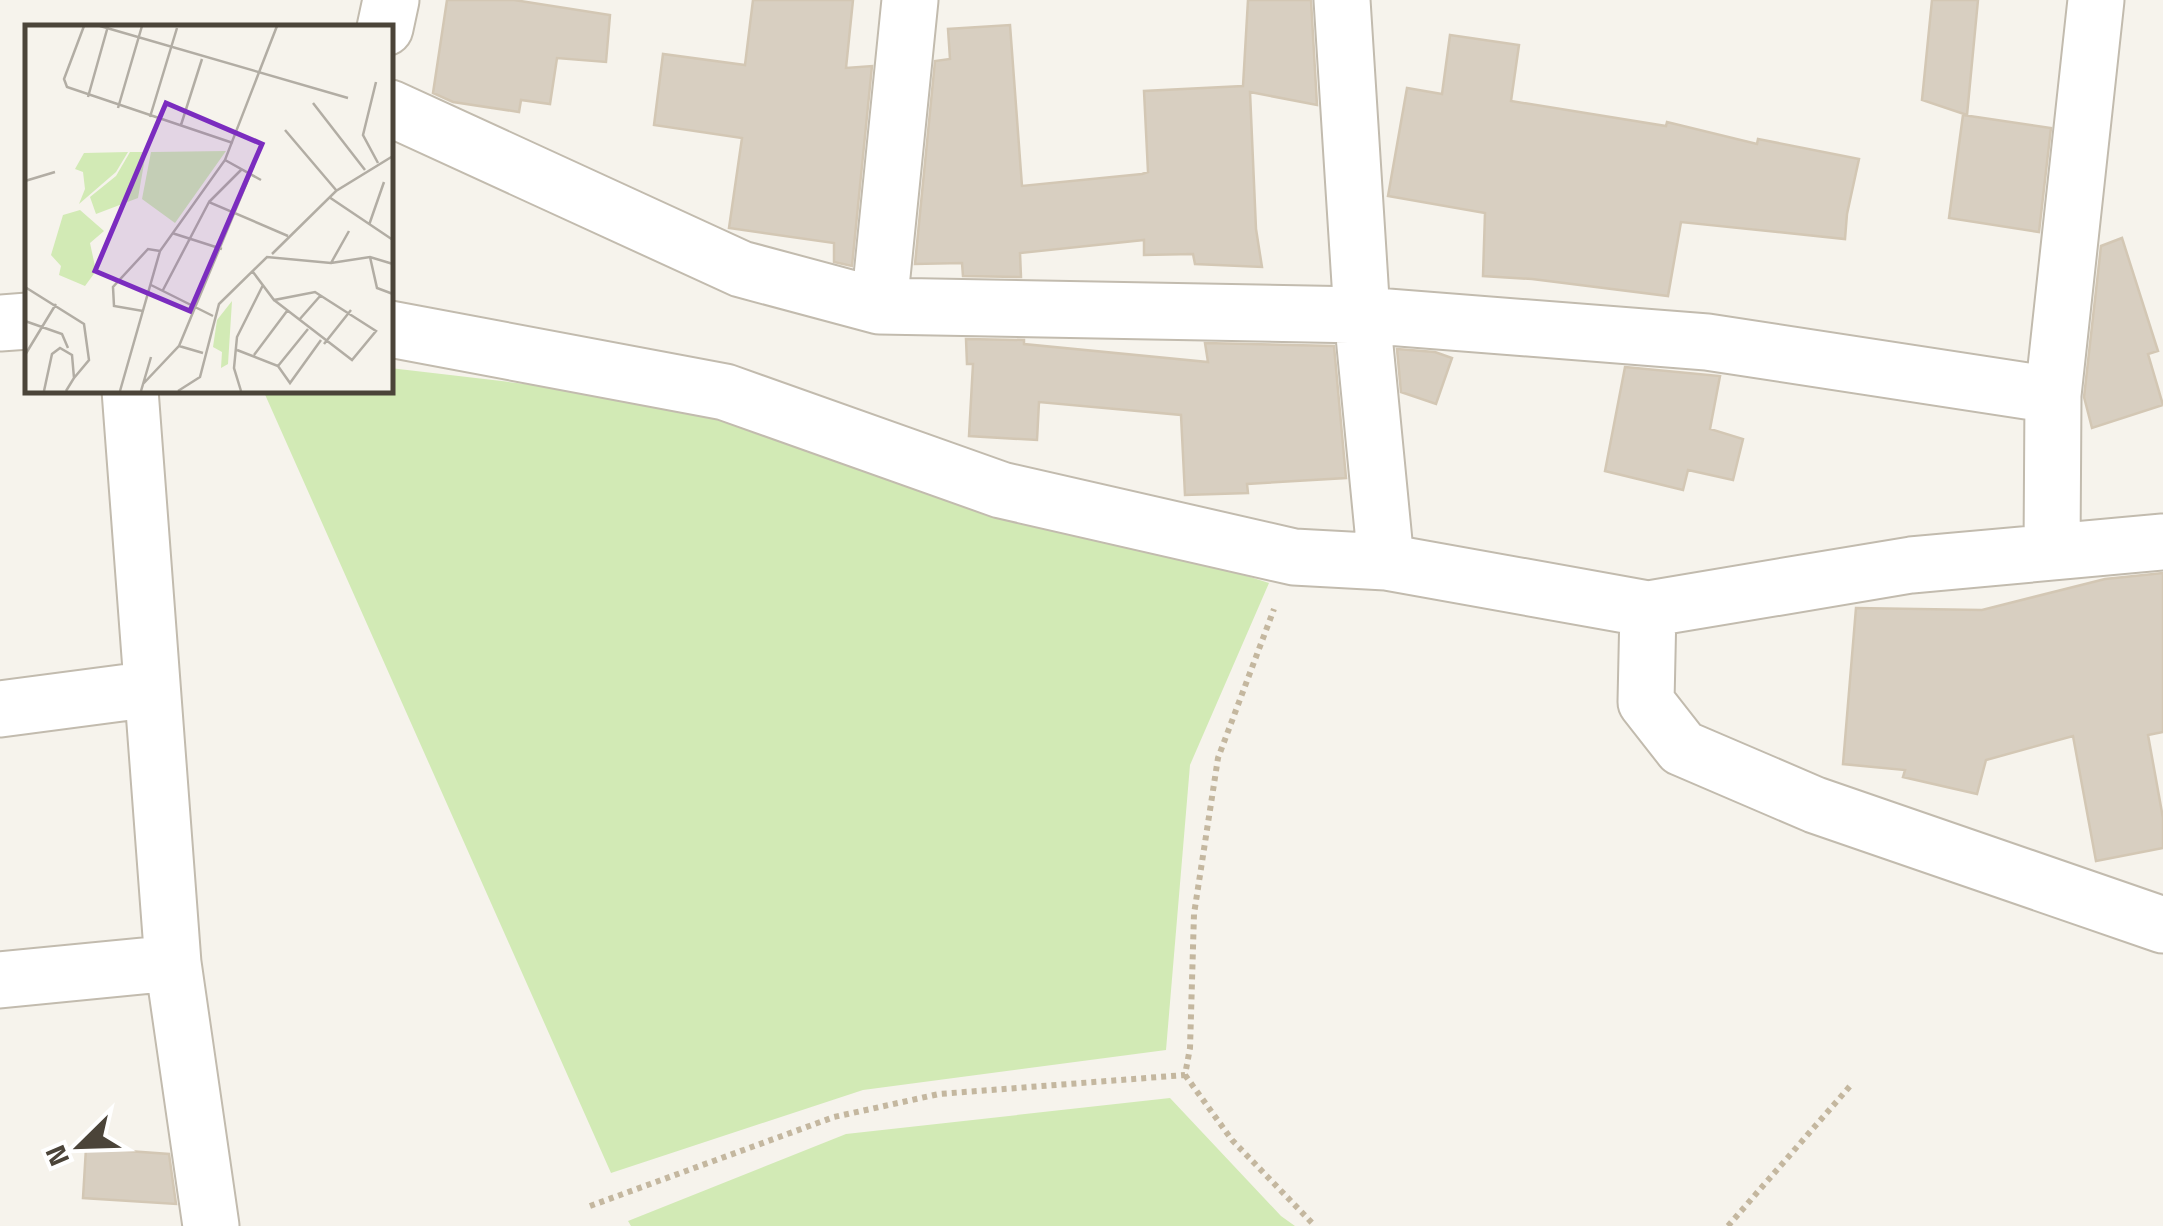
<svg xmlns="http://www.w3.org/2000/svg" width="2163" height="1226" viewBox="0 0 2163 1226" font-family="'Titillium Web',sans-serif">
<style>
.green{fill:#d2eab5}
.building{fill:#d8cfc1;stroke:#d3c7b4;stroke-width:2.5}
.lines{fill:none;stroke-linecap:round;stroke-linejoin:round}
.minor-casing{stroke:#c2bbae;stroke-width:59}
.path{stroke:#c4b79f;stroke-width:6;stroke-dasharray:5 5;stroke-linecap:butt}
.minor{stroke:#fff;stroke-width:55}
.inset-road{fill:none;stroke:#b2ada4;stroke-width:2.5}
.view{fill:#7b2cbf;fill-opacity:0.15;stroke:#7b2cbf;stroke-width:5}
.inset-edge{fill:none;stroke:#4b4439;stroke-width:5}
</style>
<rect width="100%" height="100%" fill="#f6f3ec"/>
<path class="green" d="M 390,368 L 713,406 L 1269,583 L 1190,765 L 1166,1050 L 863,1090 L 611,1173 L 263,390 L 390,390 Z
M 1170,1098 L 1281,1216 L 1295,1226 L 631,1226 L 628,1221 L 846,1134 Z"/>
<path class="building" d="M 447,0 L 514,0 L 610,15 L 606,62 L 557,58 L 550,104 L 521,100 L 519,112 L 453,102 L 433,93 Z
M 753,0 L 853,0 L 846,68 L 872,66 L 852,266 L 834,262 L 834,243 L 729,228 L 742,138 L 654,125 L 663,54 L 745,65 Z
M 1248,0 L 1311,0 L 1317,105 L 1250,92 L 1256,229 L 1262,267 L 1195,264 L 1193,254 L 1144,255 L 1144,240 L 1020,253 L 1021,277 L 963,276 L 962,263 L 915,264 L 935,61 L 950,59 L 948,29 L 1010,25 L 1022,186 L 1142,174 L 1148,172 L 1144,91 L 1243,86 Z
M 1932,0 L 1978,0 L 1967,115 L 1922,100 Z
M 1450,35 L 1519,45 L 1511,101 L 1666,126 L 1667,122 L 1757,144 L 1758,139 L 1859,159 L 1847,214 L 1845,239 L 1681,222 L 1668,296 L 1532,279 L 1483,276 L 1485,213 L 1388,196 L 1407,88 L 1442,94 Z
M 1963,115 L 2051,128 L 2039,232 L 1949,218 Z
M 2122,238 L 2158,351 L 2148,354 L 2163,405 L 2092,428 L 2084,397 L 2101,246 Z
M 966,339 L 1024,340 L 1024,344 L 1208,362 L 1205,343 L 1334,346 L 1346,478 L 1247,484 L 1248,493 L 1185,495 L 1181,415 L 1039,402 L 1037,440 L 969,436 L 973,364 L 967,364 Z
M 1397,349 L 1435,352 L 1452,358 L 1436,404 L 1401,392 Z
M 1625,367 L 1720,376 L 1710,429 L 1743,439 L 1733,480 L 1688,470 L 1683,490 L 1605,471 Z
M 2163,573 L 2163,732 L 2148,735 L 2163,818 L 2163,848 L 2096,861 L 2073,736 L 1986,760 L 1977,794 L 1903,777 L 1905,770 L 1843,764 L 1856,608 L 1982,610 L 2105,579 Z
M 86,1148 L 169,1154 L 176,1204 L 83,1198 Z"/>
<g class="lines">
<g class="minor-casing">
<path id="minor" d="M 910,0 L 879,306 L 1362,315 L 1707,342 L 2053,395
M 1342,0 L 1362,315 L 1386,562
M 385,28 L 391,0
M 390,108 L 741,269 L 879,306
M 0,323 L 28,321
M 390,329 L 725,392 L 1001,490 L 1294,557 L 1386,562 L 1648,609 L 1911,565 L 2163,542
M 130,390 L 173,963 L 211,1226
M 2052,552 L 2053,395 L 2096,0
M 1648,609 L 1646,702 L 1682,748 L 1815,805 L 2163,925
M 0,709 L 152,689
M 0,980 L 173,963"/>
</g>
<path class="path" d="M 1185,1075 L 1232,1140 L 1315,1226
M 590,1206 L 834,1117 L 939,1094 L 1185,1075 L 1190,1048 L 1194,914 L 1218,758 L 1274,609
M 1728,1226 L 1851,1085"/>
<use href="#minor" class="minor"/>
</g>
<g transform="translate(25 25)">
<rect width="368" height="368" fill="#f6f3ec"/>
<path d="M 201,126 L 150,198 L 117,174 L 126,127 ZM 103,127 L 91,147 L 54,179 L 60,164 L 58,147 L 50,144 L 59,128 ZM 105,127 L 121,127 L 113,173 L 71,189 L 65,172 L 91,151 ZM 55,185 L 79,206 L 65,218 L 71,246 L 60,261 L 34,250 L 36,241 L 26,230 L 38,190 ZM 207,276 L 203,339 L 196,343 L 197,327 L 188,322 L 192,295 Z" fill="#d2eab5"/>
<path class="inset-road" d="M 59,1 L 39,54 L 42,62 L 208,118M 75,1 L 323,73M 351,57 L 338,110 L 353,138M 63,72 L 83,1M 288,78 L 340,145M 93,83 L 117,1M 125,92 L 152,3M 156,100 L 177,34M 260,105 L 311,165M 200,135 L 236,155M 0,156 L 30,147M 304,172 L 368,215M 184,177 L 217,144M 344,200 L 359,157M 147,208 L 197,224M 247,229 L 311,166 L 368,131M 345,232 L 352,263 L 368,269M 306,238 L 324,206M 228,247 L 249,275 L 290,267 L 351,306 L 327,335 L 249,275M 126,260 L 188,291M 0,262 L 59,299 L 64,335 L 49,353M 138,265 L 184,177 L 263,211M 118,286 L 89,281 L 88,262 L 123,224 L 135,226M 274,295 L 296,270M 0,296 L 37,309 L 43,323M 299,319 L 326,285M 154,321 L 225,150M 212,325 L 253,341 L 265,358 L 296,315M 0,330 L 31,279M 229,330 L 262,286M 253,341 L 283,304M 118,359 L 154,321 L 178,328M 19,366 L 27,329 L 35,323 L 47,330 L 49,353 L 41,366M 95,366 L 135,226 L 200,135 L 252,1M 116,366 L 126,332M 153,366 L 175,352 L 194,279 L 242,232 L 306,238 L 345,232 L 368,239M 216,366 L 209,343 L 212,312 L 238,260"/>
<path class="view" d="M 141,78 L 237,119 L 165,286 L 70,246 Z"/>
<rect width="368" height="368" class="inset-edge"/>
</g>
<g transform="translate(80 1146) rotate(247)" stroke="#ffffff" stroke-width="8" paint-order="stroke">
<path d="M0-8L18 38L0 25L-18 38Z" fill="#4b4439"/>
<text y="-15" font-size="28" font-weight="bold" text-anchor="middle" fill="#4b4439">N</text>
</g>
</svg>
